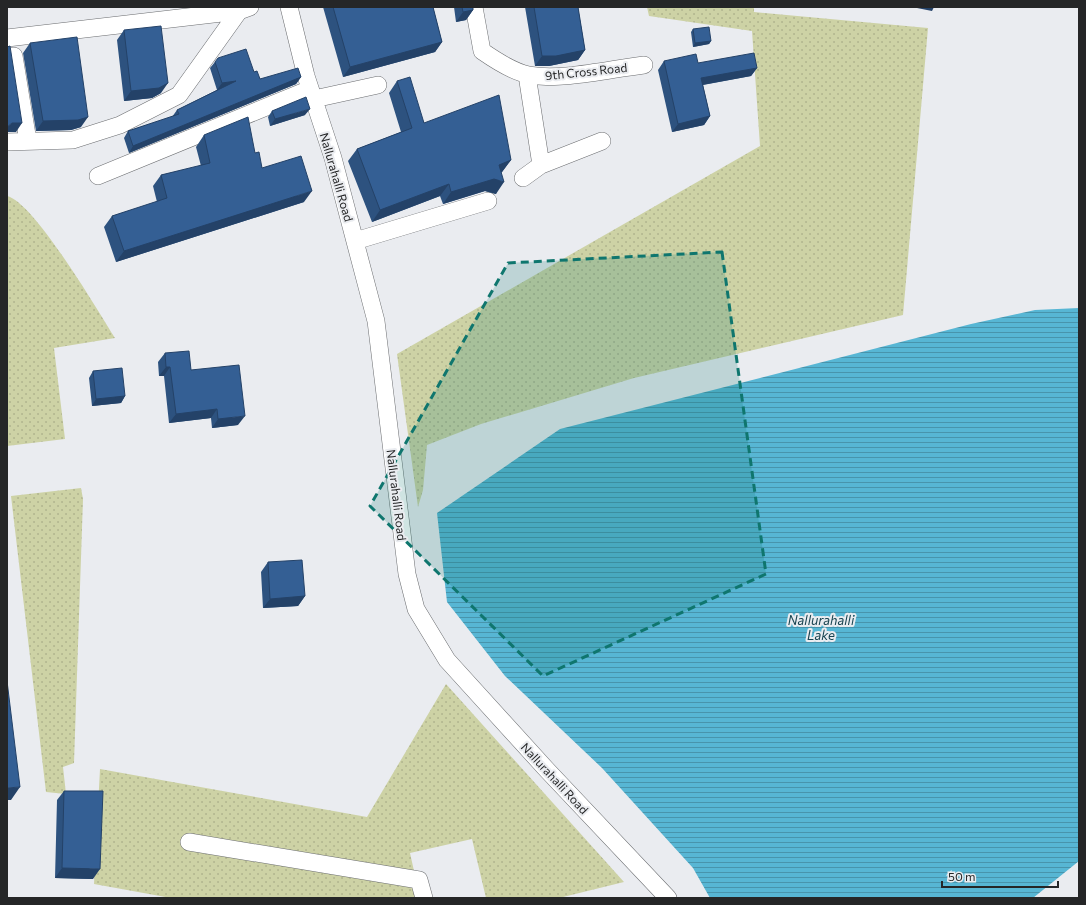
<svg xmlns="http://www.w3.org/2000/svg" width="1086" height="905" viewBox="0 0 1086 905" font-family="Commissioner,sans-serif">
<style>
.grass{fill:url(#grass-dots)}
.water{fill:url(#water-rules)}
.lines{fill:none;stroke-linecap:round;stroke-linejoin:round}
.minor-casing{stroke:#6b6d70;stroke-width:18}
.minor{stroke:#fff;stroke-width:17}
.wall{fill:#2d527f}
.shaded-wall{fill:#244268}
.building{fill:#345f94;stroke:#244268}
.marked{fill:#0f766e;fill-opacity:0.2;stroke:#0f766e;stroke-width:3;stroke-dasharray:8 5;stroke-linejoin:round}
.labels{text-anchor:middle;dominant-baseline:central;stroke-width:4;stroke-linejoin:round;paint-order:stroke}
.street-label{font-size:12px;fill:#252627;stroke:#eaecf0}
.water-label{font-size:13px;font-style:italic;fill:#184350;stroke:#eaecf0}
</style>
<defs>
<pattern id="grass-dots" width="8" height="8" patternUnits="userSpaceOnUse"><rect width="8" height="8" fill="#cdd2a5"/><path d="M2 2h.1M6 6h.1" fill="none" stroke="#b0b48e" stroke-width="1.8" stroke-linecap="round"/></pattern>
<pattern id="water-rules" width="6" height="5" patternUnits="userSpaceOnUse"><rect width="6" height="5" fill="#57b6d4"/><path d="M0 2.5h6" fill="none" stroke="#4894ac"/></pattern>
</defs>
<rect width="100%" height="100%" fill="#eaecf0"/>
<path class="grass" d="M 647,7 L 754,7 L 754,12 L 928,28 L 903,315 L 634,378 L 481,424 L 427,445 L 423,490 L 418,507 L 397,354 L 760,146 L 752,31 L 649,16 Z
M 7,196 C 34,202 98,311 115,338 L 54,348 L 65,439 L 7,446 Z
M 81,488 L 83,499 L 74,763 L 63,767 L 66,794 L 46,792 L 11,496 Z
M 446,684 L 624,882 L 559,898 L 486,898 L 472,839 L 410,853 L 420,898 L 171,898 L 94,884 L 100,769 L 367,817 Z"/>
<path class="water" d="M 1079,308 L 1079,861 L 1033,898 L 710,898 L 693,868 L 602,768 L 505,676 L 447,602 L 437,513 L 560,429 L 971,324 L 1035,310 Z"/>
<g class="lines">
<g class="minor-casing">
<path id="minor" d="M 289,7 L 306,76 L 333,158 L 376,321 L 407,574 L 416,609 L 447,660 L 547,770 L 668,898
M 474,7 L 482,51 C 495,60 513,72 529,75 C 562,81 610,69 644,65
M 7,38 L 239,11 L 250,7
M 14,56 L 28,141
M 314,99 L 378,85
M 7,142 L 73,140 L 120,125 L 179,95 L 239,11
M 541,165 L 602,141
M 98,176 L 310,89
M 523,178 L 541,165 L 527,75
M 355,241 L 488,201
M 189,842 L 419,880 L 424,898"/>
</g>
<use href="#minor" class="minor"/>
</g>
<path class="wall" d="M 323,7 L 433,7 L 442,42 L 435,52 L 343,77 Z
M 454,7 L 473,7 L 473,10 L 466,20 L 456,22 Z
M 525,7 L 578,7 L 585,50 L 578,60 L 549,66 L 535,66 Z
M 693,29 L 711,41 L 709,44 L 693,47 L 691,32 Z
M 124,30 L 161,93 L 152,98 L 124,101 L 117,40 Z
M 30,43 L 81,127 L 71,130 L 36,131 L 23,53 Z
M 664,61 L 698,63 L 757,68 L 751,76 L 703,85 L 710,116 L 704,125 L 672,132 L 658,70 Z
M 215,62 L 254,72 L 260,79 L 301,77 L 296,84 L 129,153 L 124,138 L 128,131 L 172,117 L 177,110 L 219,89 L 217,90 L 210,68 Z
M 397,81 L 424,123 L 511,160 L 502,172 L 501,173 L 496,194 L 485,191 L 443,204 L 440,196 L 372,222 L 348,161 L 357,149 L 401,132 L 389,93 Z
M 272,111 L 305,115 L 270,126 L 268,117 Z
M 204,135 L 255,153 L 262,168 L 304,202 L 116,262 L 104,227 L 112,216 L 157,202 L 153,186 L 161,175 L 201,166 L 196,147 Z
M 165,353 L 191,370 L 238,425 L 212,428 L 211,418 L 169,423 L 164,376 L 159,376 L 158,362 Z
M 93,371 L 125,396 L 121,403 L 92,406 L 89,378 Z
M 268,562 L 305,596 L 298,606 L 263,608 L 261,572 Z
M 64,791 L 93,879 L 55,878 L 57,800 Z"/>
<path class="shaded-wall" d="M 912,7 L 934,7 L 932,11 Z
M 473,10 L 466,20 L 456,22 L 463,12 Z
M 711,41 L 709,44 L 693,47 L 695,43 Z
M 442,42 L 435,52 L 343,77 L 350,67 Z
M 585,50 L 578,60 L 549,66 L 535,66 L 542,56 Z
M 757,68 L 751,76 L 696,86 L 701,78 Z
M 301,77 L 296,84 L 129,153 L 133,146 Z
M 236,81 L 231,88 L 217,90 L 222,83 Z
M 168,83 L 161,93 L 152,98 L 124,101 L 131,91 Z
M 310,109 L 305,115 L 270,126 L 275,119 Z
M 710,116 L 704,125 L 672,132 L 678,124 Z
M 88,117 L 81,127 L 71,130 L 36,131 L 43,121 Z
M 12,123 L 22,123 L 16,132 L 7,132 L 7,127 Z
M 511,160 L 502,172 L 490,177 L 499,165 Z
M 494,179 L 504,182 L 496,194 L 485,191 L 443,204 L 451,192 Z
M 449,184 L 440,196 L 372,222 L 380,210 Z
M 312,191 L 304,202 L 116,262 L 124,251 Z
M 166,367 L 170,367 L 164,376 L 159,376 Z
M 125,396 L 121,403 L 92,406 L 96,399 Z
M 217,409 L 211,418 L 169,423 L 176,414 Z
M 245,416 L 238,425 L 212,428 L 218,419 Z
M 305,596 L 298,606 L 263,608 L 270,599 Z
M 20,787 L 11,800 L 7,800 L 7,788 Z
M 62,868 L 100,869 L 93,879 L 55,878 Z"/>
<path class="building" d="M 333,7 L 433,7 L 442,42 L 350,67 Z
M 462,7 L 473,7 L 473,10 L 463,12 Z
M 534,7 L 578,7 L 585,50 L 556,56 L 542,56 Z
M 161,26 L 168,83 L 159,88 L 131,91 L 124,30 Z
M 709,27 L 711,41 L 695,43 L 693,29 Z
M 77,37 L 88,117 L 78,120 L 43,121 L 30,43 Z
M 10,46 L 22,123 L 12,123 L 7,127 L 7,47 Z
M 246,49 L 254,72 L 257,71 L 260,79 L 298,68 L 301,77 L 133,146 L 128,131 L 179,114 L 177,110 L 236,81 L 222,83 L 215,62 L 218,58 Z
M 754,53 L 757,68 L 701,78 L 710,116 L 678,124 L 664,61 L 696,54 L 698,63 Z
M 410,77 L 424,123 L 499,95 L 511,160 L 499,165 L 504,182 L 494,179 L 451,192 L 449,184 L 380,210 L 357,149 L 412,128 L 397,81 Z
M 306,97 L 310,109 L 275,119 L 272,111 Z
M 248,117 L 255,153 L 259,152 L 262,168 L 301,156 L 312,191 L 124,251 L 112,216 L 167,198 L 161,175 L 210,163 L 204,135 Z
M 189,351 L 191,370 L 239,365 L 245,416 L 218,419 L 217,409 L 176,414 L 170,367 L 166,367 L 165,353 Z
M 122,368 L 125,396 L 96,399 L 93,371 Z
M 302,560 L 305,596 L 270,599 L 268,562 Z
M 7,681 L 20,787 L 7,788 Z
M 64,791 L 103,791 L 100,869 L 62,868 Z"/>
<path class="marked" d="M 722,252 L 766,574 L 543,676 L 370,506 L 508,263 Z"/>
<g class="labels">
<g class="street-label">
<text transform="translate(586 71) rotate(-6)">9th Cross Road</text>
<text transform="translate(337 177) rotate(74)">Nallurahalli Road</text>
<text transform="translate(397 495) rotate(83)">Nallurahalli Road</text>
<text transform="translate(555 778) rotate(47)">Nallurahalli Road</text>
</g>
<g class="water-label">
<text x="821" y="620">Nallurahalli<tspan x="821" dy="15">Lake</tspan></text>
</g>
</g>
<rect width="1086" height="905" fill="none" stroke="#252627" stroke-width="16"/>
<path d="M942 881v6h116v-6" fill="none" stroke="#252627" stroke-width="2"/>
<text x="948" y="881" font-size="12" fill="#252627" stroke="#eaecf0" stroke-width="3" paint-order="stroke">50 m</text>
</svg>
